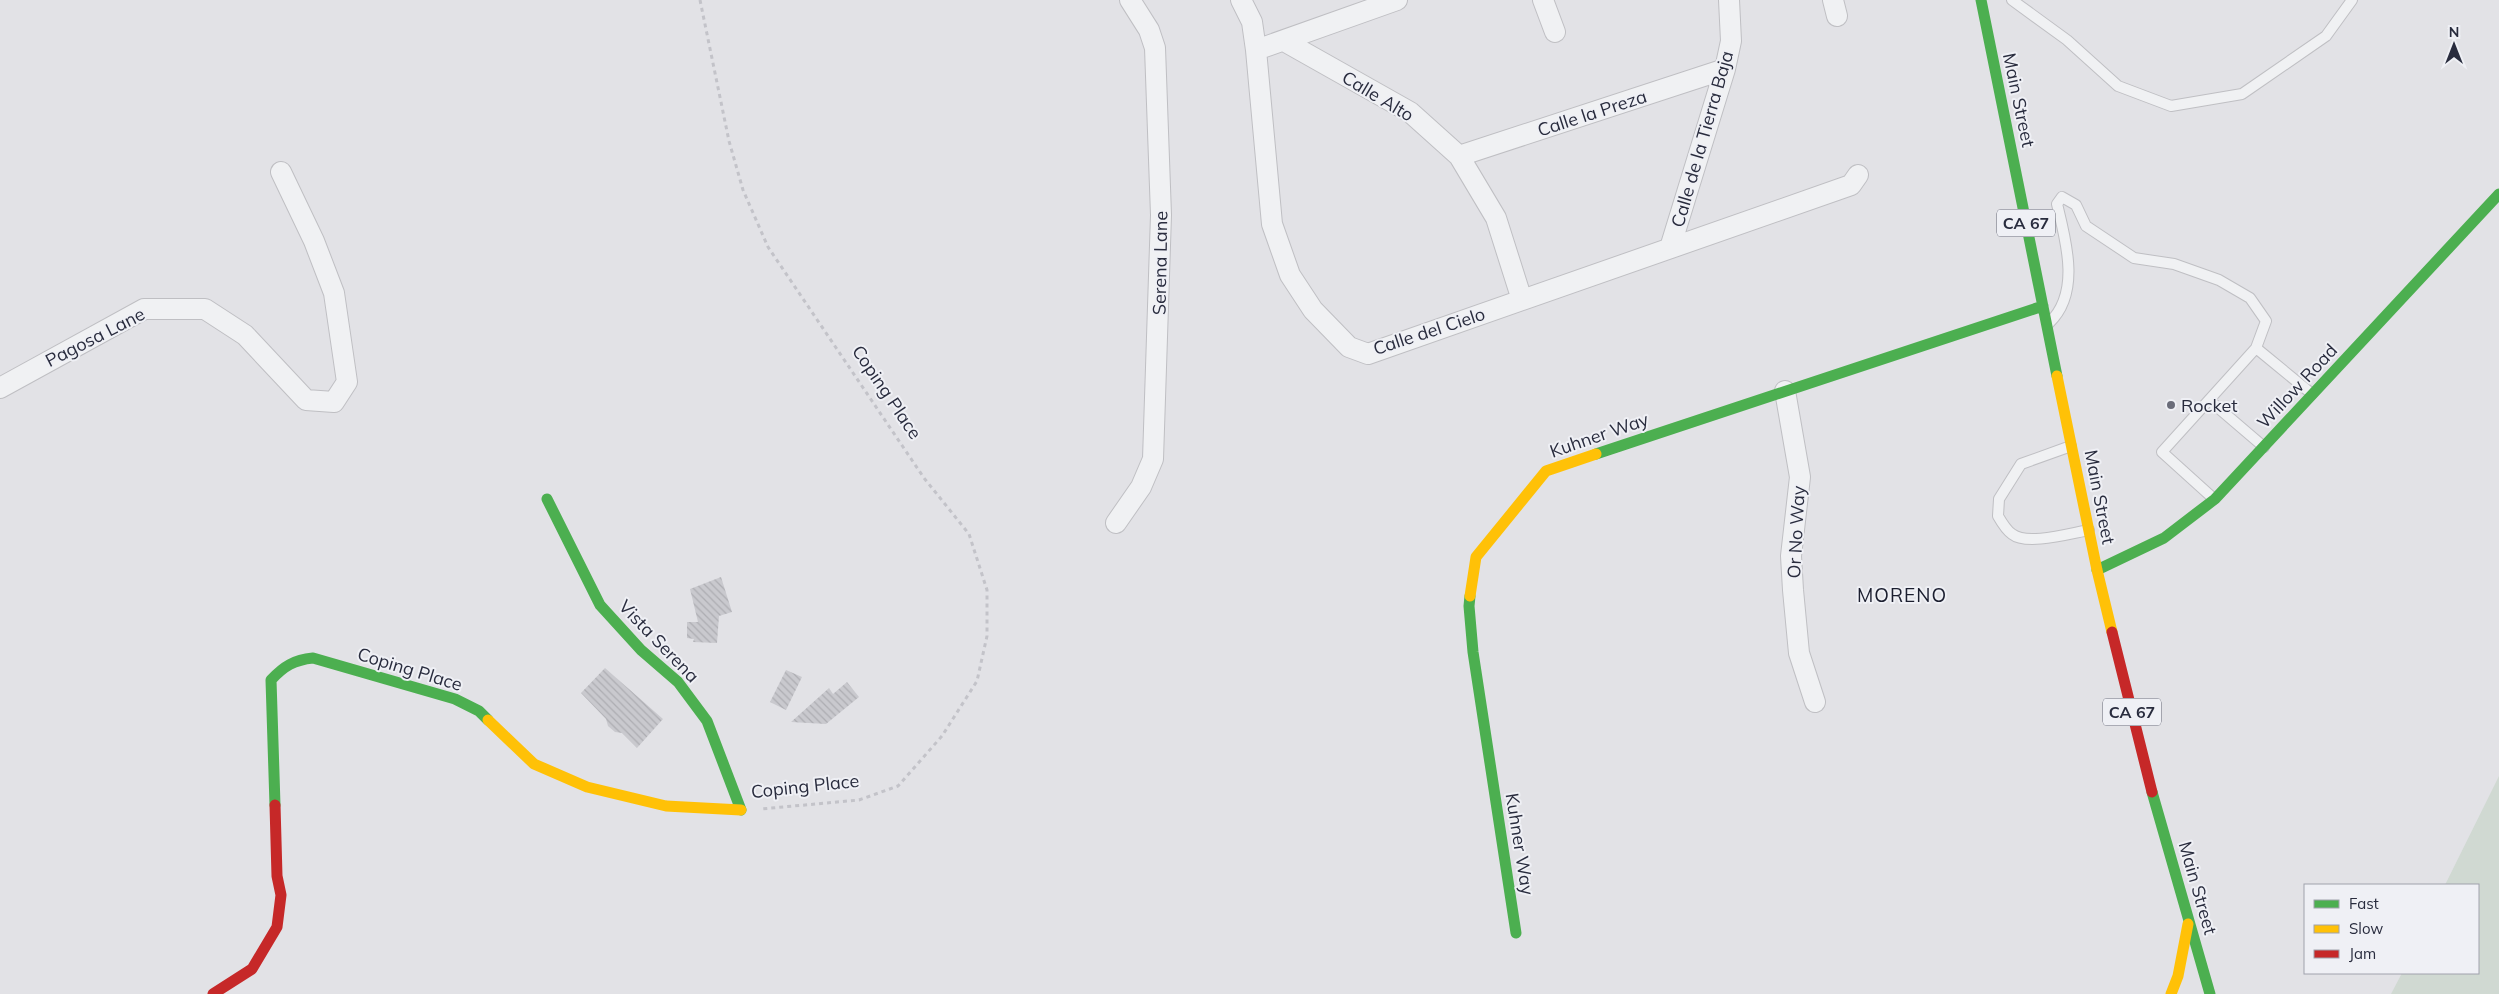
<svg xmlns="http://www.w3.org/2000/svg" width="2499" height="994" viewBox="0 0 2499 994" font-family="Mulish,sans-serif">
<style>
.grass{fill:#d0d9d2}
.building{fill:url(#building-back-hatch)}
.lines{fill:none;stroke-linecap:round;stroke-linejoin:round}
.lane-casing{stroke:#bfbfc3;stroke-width:12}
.street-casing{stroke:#bfbfc3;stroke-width:22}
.path{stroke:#c3c3c9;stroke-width:3;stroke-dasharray:4 4;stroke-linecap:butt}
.lane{stroke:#f0f1f3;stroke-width:10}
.street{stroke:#f0f1f3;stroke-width:20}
.fast{stroke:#4caf50;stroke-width:11}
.slow{stroke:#ffc107;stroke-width:11}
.jam{stroke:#c62828;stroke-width:11}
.poi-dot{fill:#6a6c79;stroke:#eff0f5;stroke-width:2}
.labels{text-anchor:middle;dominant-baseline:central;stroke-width:4;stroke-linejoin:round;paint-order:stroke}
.shield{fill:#eff0f5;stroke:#646775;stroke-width:1}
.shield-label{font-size:16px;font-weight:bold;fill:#292c3e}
.street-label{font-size:18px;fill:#292c3e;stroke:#eff0f5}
.poi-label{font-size:18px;fill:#292c3e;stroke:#eff0f5;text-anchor:start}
.neighbourhood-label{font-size:19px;letter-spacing:1px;fill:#1b1e2f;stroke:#eff0f5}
</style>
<defs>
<pattern id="building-back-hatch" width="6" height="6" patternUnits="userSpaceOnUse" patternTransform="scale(1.25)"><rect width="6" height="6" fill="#c9c9ce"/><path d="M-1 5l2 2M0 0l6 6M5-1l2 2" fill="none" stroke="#adadb2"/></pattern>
</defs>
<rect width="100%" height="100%" fill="#e2e2e6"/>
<path class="grass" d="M 2499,776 L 2499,994 L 2391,994 L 2402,973 L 2478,973 L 2478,885 L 2445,885 Z"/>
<path class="building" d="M 721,577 L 732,612 L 719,616 L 717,643 L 693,642 L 694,639 L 687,638 L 687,622 L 698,622 L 690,589 Z
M 605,668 L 663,719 L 637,748 L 622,733 L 615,732 L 608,726 L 606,719 L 581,693 Z
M 786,670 L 802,677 L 786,710 L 770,702 Z
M 847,682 L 859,697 L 826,724 L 791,722 L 829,688 L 833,694 Z"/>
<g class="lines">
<g class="lane-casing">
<path id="lane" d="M 2012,0 L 2067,40 L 2118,86 L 2171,106 L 2242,94 L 2326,36 L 2352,0
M 2049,323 C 2081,293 2066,241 2057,204 L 2062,197 L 2076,205 L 2086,226 L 2134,258 L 2174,264 L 2219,280 L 2250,298 L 2266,321 L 2256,348
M 2209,400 L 2264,447
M 2071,446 L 2021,464 L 1999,499 L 1998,516 C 2002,523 2006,530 2012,534 C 2027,546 2071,533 2089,530
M 2214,499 L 2162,452 L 2256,348 L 2312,394"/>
</g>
<g class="street-casing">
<path id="street" d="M 1241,0 L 1252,22 L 1256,50 L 1272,224 L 1290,275 L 1313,310 L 1349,347 L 1368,354 L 1851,185 L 1858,175
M 1543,0 L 1555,32
M 1833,0 L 1837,16
M 1284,41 L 1410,112 L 1459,156 L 1496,218 L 1522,300
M 1256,50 L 1397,0
M 1459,156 L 1725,69
M 1670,248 L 1725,69 L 1731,41 L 1729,0
M 0,388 L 144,309 L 205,309 L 245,335 L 306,400 L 334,402 L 347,382 L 334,293 L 314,241 L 281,172
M 1785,391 L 1800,477 L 1791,556 L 1793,590 L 1799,653 L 1815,702
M 1116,523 L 1141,487 L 1153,459 L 1161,215 L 1155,48 L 1149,30 L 1130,0"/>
</g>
<path class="path" d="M 700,0 L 729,141 L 743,190 L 768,247 L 924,478 L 969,534 L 987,590 L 987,636 L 977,681 L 942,736 L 898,786 L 859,800 L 761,809"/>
<use href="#lane" class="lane"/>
<use href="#street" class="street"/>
<path class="fast" d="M 1981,0 L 2057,376
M 1596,454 L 2043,306
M 547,499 L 600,605 L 641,650 L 678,682 L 707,721 L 741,810
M 2097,570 L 2164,538 L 2215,499 L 2499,194
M 1470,596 L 1469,606 L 1473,652 L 1516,933
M 2152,792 L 2210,994
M 275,805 L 271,680 C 284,666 294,660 313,658 L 455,699 L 479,711 L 488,720"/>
<path class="slow" d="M 2057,376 L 2097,570 L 2112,632
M 1470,596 L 1476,557 L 1546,471 L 1596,454
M 488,720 L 534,764 L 587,787 L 666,806 L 741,810
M 2171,994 L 2178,976 L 2188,924"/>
<path class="jam" d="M 2112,632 L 2152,792
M 213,994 L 252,969 L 277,927 L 281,895 L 277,876 L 275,805"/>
</g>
<circle class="poi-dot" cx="2171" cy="405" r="5"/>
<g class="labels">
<g class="shield">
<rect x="1997" y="209.5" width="58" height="27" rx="4"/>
<rect x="2103" y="698.5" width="58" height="27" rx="4"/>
</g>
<g class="shield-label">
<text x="2026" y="223">CA 67</text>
<text x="2132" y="712">CA 67</text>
</g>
<g class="street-label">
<text transform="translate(1378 96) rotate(31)">Calle Alto</text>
<text transform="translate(2019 100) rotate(78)">Main Street</text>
<text transform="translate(1592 113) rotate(-18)">Calle la Preza</text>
<text transform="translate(1702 139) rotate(-74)">Calle de la Tierra Baja</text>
<text transform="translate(1160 263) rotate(-89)">Serena Lane</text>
<text transform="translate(1429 331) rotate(-18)">Calle del Cielo</text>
<text transform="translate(95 337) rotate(-27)">Pagosa Lane</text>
<text transform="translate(2297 386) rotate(-47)">Willow Road</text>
<text transform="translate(887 392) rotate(56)">Coping Place</text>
<text transform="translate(1599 435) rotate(-19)">Kuhner Way</text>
<text transform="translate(2100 497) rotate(79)">Main Street</text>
<text transform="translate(1796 532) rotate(-87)">Or No Way</text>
<text transform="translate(659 641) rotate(46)">Vista Serena</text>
<text transform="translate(410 669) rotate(17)">Coping Place</text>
<text transform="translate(805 786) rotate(-6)">Coping Place</text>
<text transform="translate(1520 844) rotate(81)">Kuhner Way</text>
<text transform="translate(2198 888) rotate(74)">Main Street</text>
</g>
<g class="poi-label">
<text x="2181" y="405">Rocket</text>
</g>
<g class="neighbourhood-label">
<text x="1902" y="595">MORENO</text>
</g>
</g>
<rect x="2304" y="884" width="175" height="90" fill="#eff0f5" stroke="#a0a2ac"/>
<rect x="2314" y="900" width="25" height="8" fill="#4caf50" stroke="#a0a2ac"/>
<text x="2349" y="909" font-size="15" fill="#292c3e">Fast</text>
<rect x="2314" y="925" width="25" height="8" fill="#ffc107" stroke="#a0a2ac"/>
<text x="2349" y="934" font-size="15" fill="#292c3e">Slow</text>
<rect x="2314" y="950" width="25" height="8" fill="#c62828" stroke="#a0a2ac"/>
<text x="2349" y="959" font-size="15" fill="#292c3e">Jam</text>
<g transform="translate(2454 45)" stroke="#eff0f5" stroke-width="4" paint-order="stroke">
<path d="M0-4L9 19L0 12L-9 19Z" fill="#292c3e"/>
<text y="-8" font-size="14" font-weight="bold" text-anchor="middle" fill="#292c3e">N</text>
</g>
</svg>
